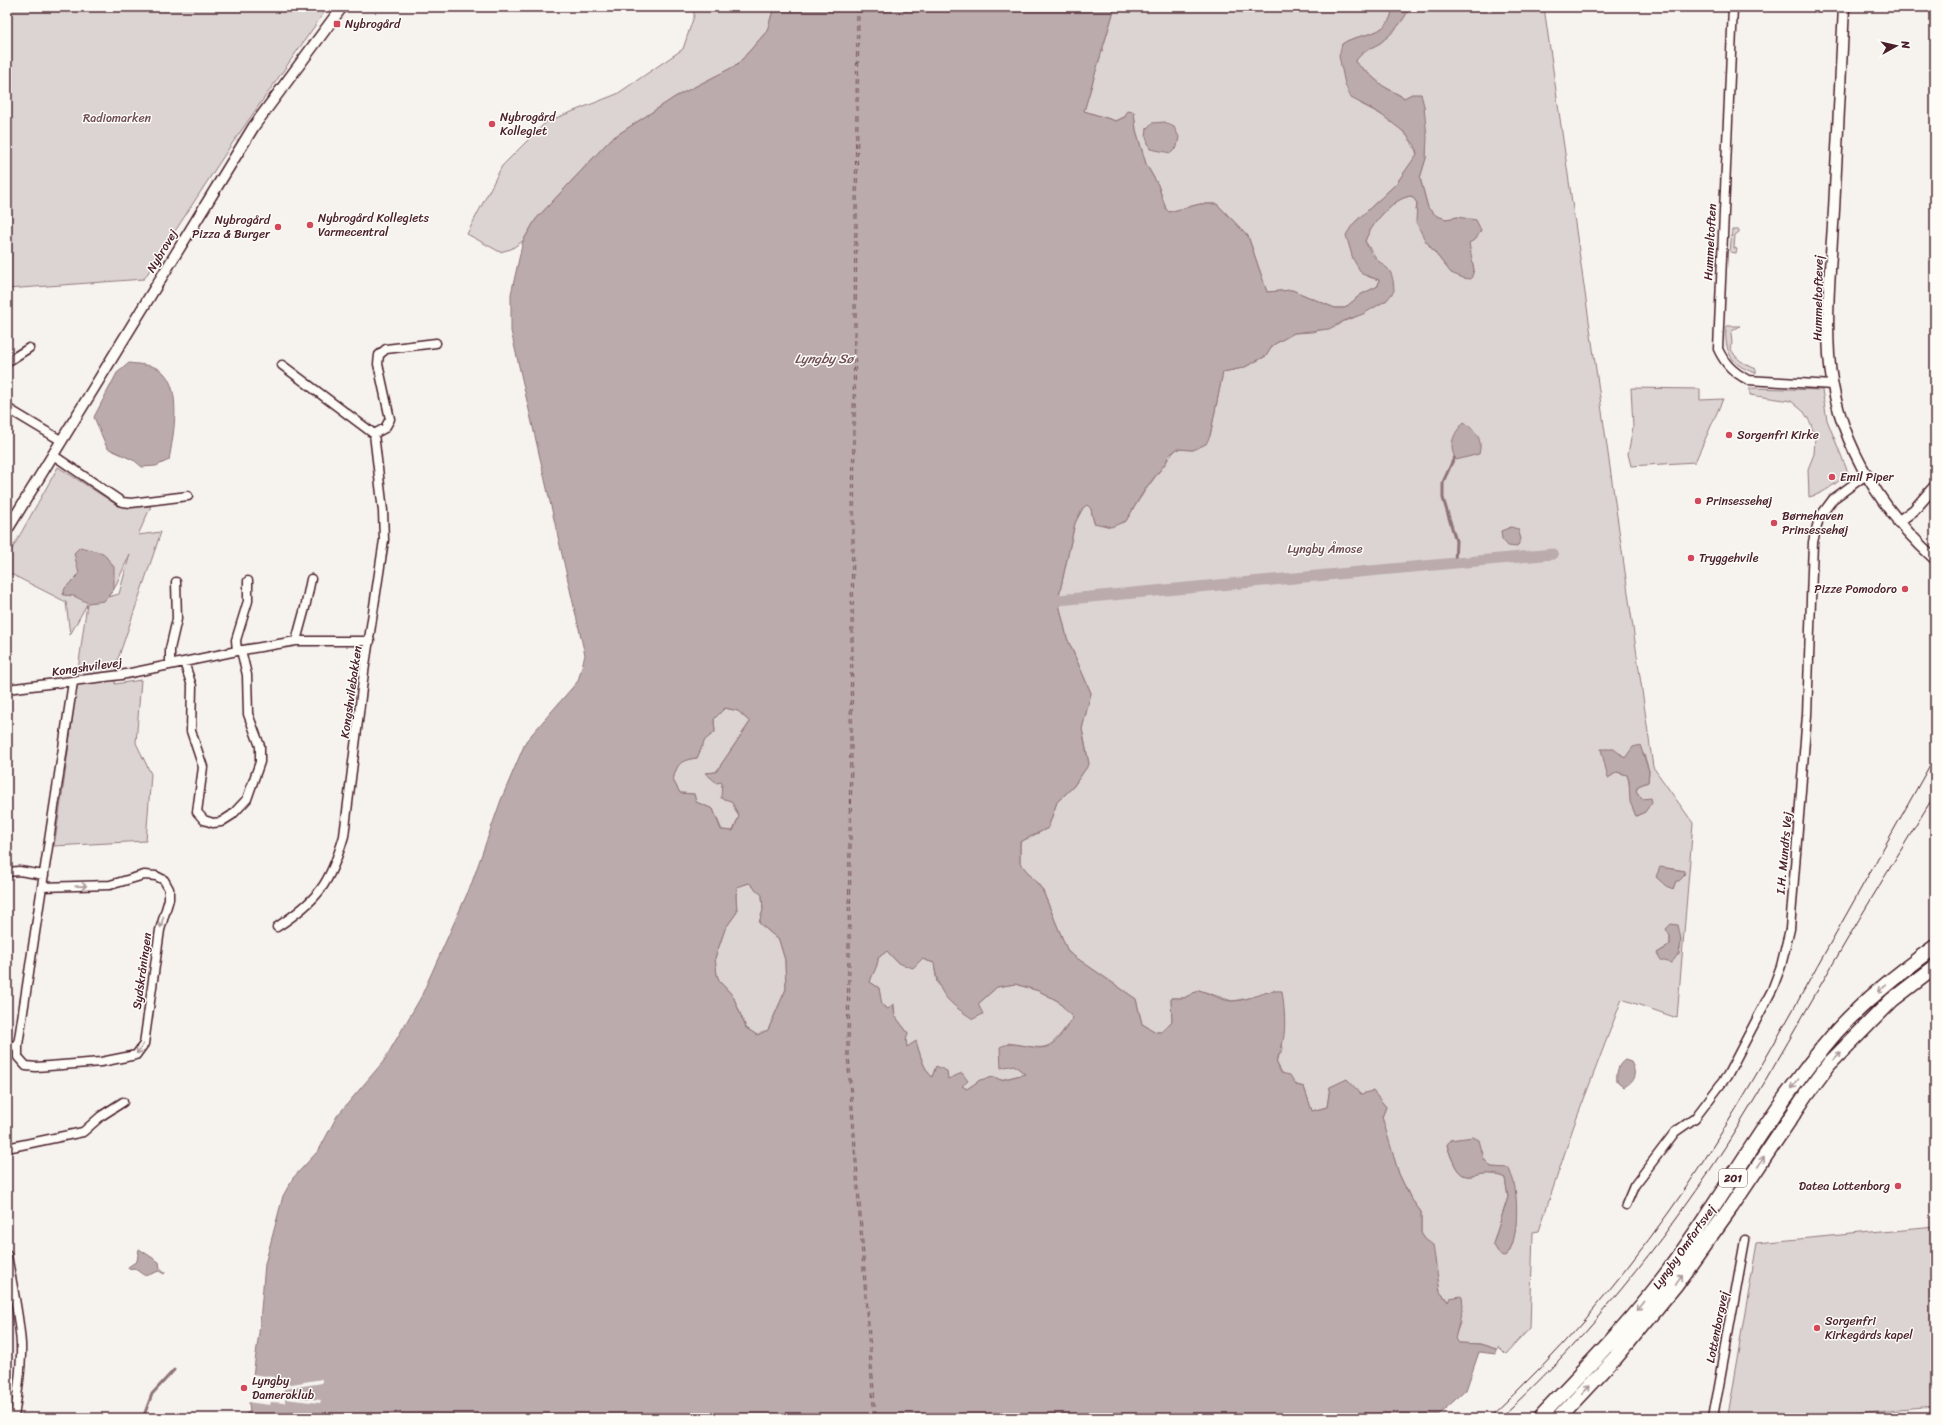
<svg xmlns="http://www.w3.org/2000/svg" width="1942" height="1425" viewBox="0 0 1942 1425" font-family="Sriracha,sans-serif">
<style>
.green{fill:#dcd4d2;stroke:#937a7e;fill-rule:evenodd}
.water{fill:#bbabac;stroke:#8e7378;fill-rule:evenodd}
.pier{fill:#f6f3ef}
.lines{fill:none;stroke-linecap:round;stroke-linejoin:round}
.stream{stroke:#8e7378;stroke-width:3}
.canal{stroke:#bbabac;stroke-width:11}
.ferry{stroke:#725058;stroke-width:1;stroke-dasharray:5 4;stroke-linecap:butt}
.minor-casing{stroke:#4a1f2b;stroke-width:11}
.tertiary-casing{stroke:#4a1f2b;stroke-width:13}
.motorway-casing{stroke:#4a1f2b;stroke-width:17}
.minor{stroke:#fdfcf7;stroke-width:8}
.tertiary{stroke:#fdfcf7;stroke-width:10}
.motorway{stroke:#fdfcf7;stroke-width:14}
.tram{stroke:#4a1f2b;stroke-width:1}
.oneway{stroke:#ac999b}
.poi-dot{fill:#d1495b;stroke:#fdfcf7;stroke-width:1.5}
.labels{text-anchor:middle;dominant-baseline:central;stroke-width:3;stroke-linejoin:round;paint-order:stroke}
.shield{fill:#fdfcf7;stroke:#806168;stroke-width:1}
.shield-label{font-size:11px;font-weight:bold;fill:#4a1f2b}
.poi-label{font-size:12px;fill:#4a1f2b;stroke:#fdfcf7;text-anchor:start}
.park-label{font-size:12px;fill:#6e4c55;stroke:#fdfcf7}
.street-label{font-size:12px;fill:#4a1f2b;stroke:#fdfcf7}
.water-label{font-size:13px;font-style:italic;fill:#725058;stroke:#fdfcf7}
</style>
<rect width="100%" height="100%" fill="#f6f3ef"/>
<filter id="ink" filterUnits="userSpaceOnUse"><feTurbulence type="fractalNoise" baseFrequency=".025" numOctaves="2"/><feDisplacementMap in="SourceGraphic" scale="8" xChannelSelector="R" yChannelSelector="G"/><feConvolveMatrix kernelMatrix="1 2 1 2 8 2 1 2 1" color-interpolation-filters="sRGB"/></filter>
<g filter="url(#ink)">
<path class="green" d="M 7,7 L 328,7 L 229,148 L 144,279 L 7,289 Z
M 694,7 L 774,7 L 767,31 L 737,65 L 675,97 L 611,139 L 536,219 L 523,241 L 511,249 L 500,252 L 467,234 L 502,166 L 546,122 L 617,94 L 683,49 L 694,16 Z
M 1115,7 L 1393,7 C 1392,12 1391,18 1388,22 C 1378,37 1355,34 1342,44 L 1361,104 C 1383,115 1410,129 1417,155 L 1396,184 L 1353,224 L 1369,277 L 1379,280 L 1378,286 L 1360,295 L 1345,308 L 1335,308 L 1292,290 L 1267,292 L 1248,236 L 1217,204 L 1200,204 L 1169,212 L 1166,209 L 1158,185 L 1146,164 L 1136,130 L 1134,112 L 1116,121 L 1084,111 Z
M 1410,7 L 1544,7 L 1653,767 L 1693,823 L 1677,1018 L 1622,999 L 1573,1128 L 1539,1231 L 1533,1232 L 1530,1328 L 1506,1354 L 1499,1347 L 1496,1349 L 1480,1344 L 1459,1343 L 1454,1339 L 1460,1323 L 1457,1298 L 1451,1298 L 1449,1302 L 1440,1292 L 1436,1271 L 1425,1239 L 1421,1233 L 1421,1212 L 1410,1197 L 1399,1174 L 1390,1147 L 1382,1117 L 1386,1107 L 1380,1100 L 1330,1087 L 1327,1107 L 1312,1111 L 1304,1087 C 1289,1084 1281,1073 1276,1061 L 1283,1049 L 1274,990 L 1255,997 L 1232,1001 L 1199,990 L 1184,998 L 1171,998 L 1172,1021 L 1162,1032 L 1156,1032 L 1142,1024 L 1136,999 L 1068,952 L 1042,889 L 1020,863 L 1020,842 L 1048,828 L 1057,802 L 1073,787 L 1089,764 L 1082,729 L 1091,693 L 1067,638 L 1058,600 L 1075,523 L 1083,507 L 1087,504 L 1091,509 L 1094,523 L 1126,521 C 1138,500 1149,485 1164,465 C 1169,459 1171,454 1177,449 L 1193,450 L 1210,436 L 1223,372 L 1243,368 L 1266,356 L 1273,345 L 1294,333 L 1312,332 L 1339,325 L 1344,321 L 1353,318 L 1387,300 L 1375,256 L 1365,241 C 1371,225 1393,197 1412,196 L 1417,203 L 1416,210 L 1425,240 L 1443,263 L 1474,270 L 1468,243 L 1476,239 L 1458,217 L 1446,219 L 1436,216 L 1428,208 L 1420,178 L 1426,158 L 1424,106 L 1412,94 L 1405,98 L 1383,86 L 1355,62 C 1361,52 1370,49 1380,43 C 1393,33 1403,22 1410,7 ZM 1620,753 L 1625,758 L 1628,755 L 1644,754 L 1649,771 L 1648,782 L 1638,786 L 1636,791 L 1642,799 L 1645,812 L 1636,816 C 1629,802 1632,789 1627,775 L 1617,772 L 1608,778 L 1606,764 ZM 1666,868 L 1685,871 L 1676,880 L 1673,889 ZM 1670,936 L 1681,938 L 1679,955 L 1657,953 L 1670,945 ZM 1461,1139 L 1482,1151 L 1484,1159 L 1491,1167 L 1509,1169 C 1515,1197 1521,1225 1509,1252 L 1493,1244 L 1508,1197 L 1505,1178 C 1472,1162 1464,1200 1447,1145 L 1450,1140 Z
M 1732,230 L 1739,230 L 1739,232 L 1735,235 L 1734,248 L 1737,249 L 1736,253 L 1730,252 Z
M 1726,326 L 1740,326 L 1731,332 L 1732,344 L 1730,347 C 1736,360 1743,363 1756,369 L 1756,373 C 1731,366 1724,351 1726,326 Z
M 1631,388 L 1700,389 L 1700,400 L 1723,399 L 1695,462 L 1631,466 L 1628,454 L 1633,427 Z
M 1750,388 L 1822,390 L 1827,420 L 1849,475 C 1833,483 1827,493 1809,497 L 1808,469 L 1814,454 L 1815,438 L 1811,424 L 1804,412 L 1791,401 L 1750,395 Z
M 58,467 L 117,505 L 130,507 L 151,506 L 138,535 L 161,532 L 118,659 L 115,684 L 141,680 L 136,743 L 151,774 L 146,841 L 54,846 C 68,766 75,685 87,604 L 70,635 L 66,602 L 7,572 L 7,558 ZM 130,554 L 119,594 L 108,597 L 114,589 Z
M 725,708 L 738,711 L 750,722 L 716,772 L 706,773 L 722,782 L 739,817 L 733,831 L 722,830 L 713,809 L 696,802 L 694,794 L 680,793 L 673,780 C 677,763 680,760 697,758 L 705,739 L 715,732 L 714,719 Z
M 749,883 L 762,895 L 763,910 L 759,923 L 779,940 L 785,960 L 786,989 L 768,1030 L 757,1035 L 746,1028 L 733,996 L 720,982 L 717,975 L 715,958 L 725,929 L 737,912 L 736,896 L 737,887 Z
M 887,951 L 898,963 L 922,959 L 934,963 L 937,983 L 978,1004 L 997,987 L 1015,984 L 1039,991 L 1058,1001 L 1073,1018 C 1046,1053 1051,1050 1008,1043 L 1014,1065 L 1025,1074 L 1000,1080 L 994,1077 L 980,1080 L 967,1089 L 961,1086 L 953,1078 L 948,1079 L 936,1067 L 932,1077 C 923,1068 920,1054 916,1042 L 907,1048 L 906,1040 L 908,1033 L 895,1016 L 894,1004 L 888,1009 L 881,1005 L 879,988 L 870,982 C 872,974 878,967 878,958 Z
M 1935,1226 L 1935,1407 L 1808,1418 L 1727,1416 L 1757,1243 Z"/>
<path class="water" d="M 774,7 L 1115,7 L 1084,111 L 1116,121 L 1125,117 L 1127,111 L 1134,112 L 1136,130 L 1146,164 L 1158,185 L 1166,209 L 1169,212 L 1200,204 L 1217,204 L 1248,236 L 1267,292 L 1292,290 L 1335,308 L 1345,308 L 1360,295 L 1378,286 L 1379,280 L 1362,274 L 1353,259 L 1346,235 L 1353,224 L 1396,184 L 1417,154 L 1415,145 L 1404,132 L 1379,113 L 1351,98 L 1345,84 L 1339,56 L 1342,44 C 1355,34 1378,37 1388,22 C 1391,18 1392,12 1393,7 L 1410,7 C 1403,22 1393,33 1380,43 C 1370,49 1361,52 1355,62 L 1383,86 L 1404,98 L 1412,94 L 1421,94 L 1424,106 L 1427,137 L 1426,158 L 1420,178 L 1428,208 L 1437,216 L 1446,219 L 1458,217 L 1476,220 L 1481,230 L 1476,239 L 1469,243 L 1474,270 L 1471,279 L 1463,278 L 1451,273 L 1425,240 L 1416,222 L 1417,203 L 1412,196 C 1393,197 1371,225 1365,241 C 1367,245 1369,249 1371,253 C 1384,270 1393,263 1394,291 L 1387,300 L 1363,314 L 1344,321 L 1329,329 L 1294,333 L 1273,345 L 1266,356 L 1243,368 L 1223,372 L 1210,436 L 1206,444 L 1193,450 L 1177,449 L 1169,455 L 1165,464 L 1145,489 L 1126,521 L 1111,527 L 1094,523 L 1091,509 L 1087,505 L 1083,508 L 1075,523 L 1058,600 L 1067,638 L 1091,693 L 1082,729 L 1089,764 L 1073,787 L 1057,802 L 1048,828 L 1020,842 L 1020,863 L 1042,889 L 1068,952 L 1136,999 L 1142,1024 L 1156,1032 L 1162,1032 L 1172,1021 L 1171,998 L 1184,998 L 1199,990 C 1209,993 1222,1001 1232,1001 C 1250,1001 1265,989 1282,991 C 1285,1014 1288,1039 1276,1061 L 1281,1073 L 1290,1075 L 1296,1085 L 1304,1087 L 1312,1111 L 1327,1107 L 1330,1087 L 1347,1079 L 1361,1094 L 1373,1091 L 1386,1107 L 1382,1117 L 1399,1174 L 1410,1197 L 1421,1212 L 1421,1233 L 1425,1239 L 1433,1245 L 1440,1292 L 1448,1302 L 1450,1298 L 1460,1296 L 1462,1297 L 1463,1306 L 1455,1339 L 1459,1343 L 1480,1344 L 1496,1349 L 1496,1354 L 1479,1352 L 1466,1390 L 1435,1418 L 241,1418 L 250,1411 L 249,1404 L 259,1333 L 265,1264 L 283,1196 L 293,1178 L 319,1150 L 337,1116 L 383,1062 L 420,999 L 471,885 L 501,800 L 526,741 L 578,681 L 585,655 L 511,331 L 511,294 L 523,241 L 536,219 L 611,139 L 675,97 L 737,65 L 767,31 ZM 725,708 L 738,711 L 750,722 L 716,772 L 705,773 L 717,783 L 722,782 L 721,798 L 731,801 L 739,816 L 733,831 L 721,830 L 713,809 L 696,802 L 694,794 L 680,793 L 673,780 C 677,764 680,760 697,758 L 705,740 L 715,732 L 714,719 ZM 749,883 L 762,895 L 763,910 L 759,923 L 779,940 L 785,960 L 786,989 L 768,1030 L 757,1035 L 746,1028 L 733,996 L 720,982 L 717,975 L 715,958 L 725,929 L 737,912 L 736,896 L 737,887 ZM 887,951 L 898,963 L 913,968 L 922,959 L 934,963 C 938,994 947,1002 973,1019 L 983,1014 L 978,1004 L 997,987 L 1015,984 L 1039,991 L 1058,1001 L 1073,1018 C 1067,1026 1059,1040 1051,1045 C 1036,1054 1017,1038 1000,1047 L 1001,1068 L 1014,1065 L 1025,1074 L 1001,1080 L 994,1077 L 980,1080 L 967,1089 L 962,1086 L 968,1081 L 962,1073 L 948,1079 L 947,1071 L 936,1066 L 932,1077 C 923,1068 920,1054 916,1041 L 907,1047 L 906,1040 L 908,1033 L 895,1016 L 893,1004 L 888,1009 L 882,1005 L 879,988 L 870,982 C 872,974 878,967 878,958 Z
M 1165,122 L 1174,127 L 1179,137 L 1177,147 L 1171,153 L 1150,149 L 1146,137 L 1147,128 L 1152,123 Z
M 129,363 C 137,364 152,365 159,369 C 184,385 173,437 169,460 L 156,466 L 142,467 L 135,461 L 107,448 L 94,417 L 117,373 Z
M 1464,422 C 1476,431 1483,438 1479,454 L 1456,460 C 1448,445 1453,434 1464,422 Z
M 1511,527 L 1518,529 L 1521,539 L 1517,547 L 1508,546 L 1502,539 L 1501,531 Z
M 80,547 L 103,553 L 114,567 L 114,589 L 104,601 L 88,603 L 74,596 L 63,595 L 65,588 L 79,574 L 74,553 Z
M 1640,745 L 1649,771 L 1648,782 L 1638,786 L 1636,791 L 1642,799 L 1651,798 L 1652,802 L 1645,812 L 1636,816 L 1630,802 L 1629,781 L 1627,775 L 1617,772 L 1608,778 L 1601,749 L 1614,749 L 1625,758 L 1633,747 Z
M 1660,867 L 1685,871 L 1684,876 L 1679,881 L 1676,881 L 1673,889 L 1666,886 L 1656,877 Z
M 1671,924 L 1678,925 C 1682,941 1683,951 1671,963 L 1661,960 L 1657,953 L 1670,945 L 1670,936 L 1666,929 Z
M 1625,1060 L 1631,1062 C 1637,1073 1635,1081 1624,1087 L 1617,1081 C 1616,1073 1618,1064 1625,1060 Z
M 1473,1137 L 1479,1140 L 1484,1159 L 1491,1167 L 1509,1168 C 1510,1173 1513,1178 1514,1183 C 1518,1199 1519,1245 1505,1256 L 1500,1255 L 1493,1244 L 1508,1197 L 1505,1178 C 1473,1162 1464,1200 1447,1145 L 1450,1140 Z
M 139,1249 L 159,1262 L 160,1268 L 165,1272 L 164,1274 L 159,1271 C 142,1277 148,1278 134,1268 L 129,1269 L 128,1267 L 137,1261 Z"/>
<path class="pier" d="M 251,1374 L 274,1377 L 274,1387 L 322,1379 L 322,1383 L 284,1389 L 285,1396 L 321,1400 L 320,1403 L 285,1399 L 285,1403 L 271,1402 L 270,1405 L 247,1402 Z"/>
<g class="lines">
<path class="stream" d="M 1454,458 L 1443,482 L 1443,498 L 1456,541 L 1455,563
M 143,1418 L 152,1394 L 174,1370"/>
<path class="canal" d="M 1058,600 L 1553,554"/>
<path class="ferry" d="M 857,7 L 847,1053 L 874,1418
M 859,7 L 849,1055 L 876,1418"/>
<g class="minor-casing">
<path id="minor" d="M 1733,7 L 1718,349 C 1725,364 1733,372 1748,380 L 1833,385
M 7,362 L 29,348
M 7,408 L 62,441
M 374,434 L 385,428 L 390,419 L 378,364 L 379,355 L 386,349 L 436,343
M 53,455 L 122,502 L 131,503 L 188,496
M 296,641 L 305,608 L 311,579
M 237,651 L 236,640 L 248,601 L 248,581
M 184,662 L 192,686 L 191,731 L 203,767 L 197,812 L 204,820 L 213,823 L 221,822 L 232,815 L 247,799 L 260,762 L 260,746 L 248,714 L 247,675 L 241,650
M 170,665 L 170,649 L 177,619 L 176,582
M 7,689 L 121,675 L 237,651 L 296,641 L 370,641
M 7,872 L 19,871 L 44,875
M 42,887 L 110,885 L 144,875 L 156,876 L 164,880 L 169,889 L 169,899 L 160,930 L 144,1044 L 136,1055 L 101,1062 L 36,1067 L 26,1066 L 18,1057 L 18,1045 L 73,682
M 277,927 C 318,900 330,884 344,836 L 364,672 L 384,540 L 383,511 L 374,434 L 282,365
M 7,1046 L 18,1045
M 7,1148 L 83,1132 L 101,1116 L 123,1102
M 1626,1205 L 1634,1186 L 1675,1132 L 1695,1118 L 1727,1076 L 1772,990 L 1781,966 L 1790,929 L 1807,715 L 1813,542 L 1819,518 L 1833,499 L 1866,475
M 7,1255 C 12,1284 19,1314 21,1344 C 22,1369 17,1394 14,1418
M 1713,1418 L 1745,1240"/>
</g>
<g class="tertiary-casing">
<path id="tertiary" d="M 1844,7 C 1841,75 1837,142 1834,210 C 1831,258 1826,307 1829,355 C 1834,434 1877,507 1935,559
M 1898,522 L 1914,510 L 1935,486
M 7,530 L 254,126 L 342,7"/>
</g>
<g class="motorway-casing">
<path id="motorway" d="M 1539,1418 C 1582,1372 1627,1327 1665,1276 C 1724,1197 1771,1107 1836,1032 C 1865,1000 1900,972 1935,947
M 1559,1418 L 1616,1357 L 1676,1284 L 1731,1207 L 1806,1095 L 1829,1064 L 1892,1000 L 1935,967"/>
</g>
<use href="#minor" class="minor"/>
<use href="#tertiary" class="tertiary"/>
<use href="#motorway" class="motorway"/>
<path class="tram" d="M 1489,1418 C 1556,1356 1616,1286 1669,1212 C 1719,1142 1761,1067 1803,992 C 1847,913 1891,835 1935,756
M 1500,1418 C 1579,1346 1648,1261 1708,1173 C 1754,1105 1793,1032 1834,962 C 1867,905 1901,850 1935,794"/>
</g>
<defs><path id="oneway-shaft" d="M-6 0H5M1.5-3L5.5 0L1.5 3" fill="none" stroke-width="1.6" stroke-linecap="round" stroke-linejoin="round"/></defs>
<g class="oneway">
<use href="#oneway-shaft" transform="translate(81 886) rotate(-2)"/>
<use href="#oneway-shaft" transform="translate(162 922) rotate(106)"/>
<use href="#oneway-shaft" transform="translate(1882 988) rotate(138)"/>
<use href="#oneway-shaft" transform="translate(140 1049) rotate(125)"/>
<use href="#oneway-shaft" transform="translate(1837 1056) rotate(-46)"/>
<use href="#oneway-shaft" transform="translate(1795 1084) rotate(126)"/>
<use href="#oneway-shaft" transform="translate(1761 1162) rotate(-56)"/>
<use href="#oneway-shaft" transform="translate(1679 1280) rotate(-54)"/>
<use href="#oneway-shaft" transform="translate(1641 1306) rotate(129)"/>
<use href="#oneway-shaft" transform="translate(1586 1390) rotate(-46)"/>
</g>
</g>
<g class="poi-dot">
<rect x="333" y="20" width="8" height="8" rx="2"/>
<circle cx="492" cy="124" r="4"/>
<circle cx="310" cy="225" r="4"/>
<circle cx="278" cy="227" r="4"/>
<circle cx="1729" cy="435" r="4"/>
<circle cx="1832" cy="477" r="4"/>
<circle cx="1698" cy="501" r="4"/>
<circle cx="1774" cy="523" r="4"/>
<circle cx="1691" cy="558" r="4"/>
<circle cx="1905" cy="589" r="4"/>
<circle cx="1898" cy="1186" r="4"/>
<circle cx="1817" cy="1328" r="4"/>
<circle cx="244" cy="1388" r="4"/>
</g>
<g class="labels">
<rect class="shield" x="1719" y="1169" width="28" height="18" rx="3"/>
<g class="shield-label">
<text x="1733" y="1178">201</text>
</g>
<g class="poi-label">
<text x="345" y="24">Nybrogård</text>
<text x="500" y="117">Nybrogård<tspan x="500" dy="14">Kollegiet</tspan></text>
<text x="318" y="218">Nybrogård Kollegiets<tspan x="318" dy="14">Varmecentral</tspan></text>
<text x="270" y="220" text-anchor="end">Nybrogård<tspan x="270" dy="14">Pizza &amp; Burger</tspan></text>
<text x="1737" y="435">Sorgenfri Kirke</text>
<text x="1840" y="477">Emil Piper</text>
<text x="1706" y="501">Prinsessehøj</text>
<text x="1782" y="516">Børnehaven<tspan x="1782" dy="14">Prinsessehøj</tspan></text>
<text x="1699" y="558">Tryggehvile</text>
<text x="1897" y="589" text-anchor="end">Pizze Pomodoro</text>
<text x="1890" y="1186" text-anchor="end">Datea Lottenborg</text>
<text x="1825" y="1321">Sorgenfri<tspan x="1825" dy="14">Kirkegårds kapel</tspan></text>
<text x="252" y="1381">Lyngby<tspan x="252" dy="14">Dameroklub</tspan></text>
</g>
<g class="park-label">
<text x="117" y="118">Radiomarken</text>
<text x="1325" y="549">Lyngby Åmose</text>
</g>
<g class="street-label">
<text transform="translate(1710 242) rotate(-87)">Hummeltoften</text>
<text transform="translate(162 251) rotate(-59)">Nybrovej</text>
<text transform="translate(1818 298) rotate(-89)">Hummeltoftevej</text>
<text transform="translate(87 667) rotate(-8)">Kongshvilevej</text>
<text transform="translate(351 692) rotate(-82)">Kongshvilebakken</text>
<text transform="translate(1784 853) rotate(-85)">I.H. Mundts Vej</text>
<text transform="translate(142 971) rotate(-82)">Sydskråningen</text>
<text transform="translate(1684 1247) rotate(-55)">Lyngby Omfartsvej</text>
<text transform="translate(1717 1327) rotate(-79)">Lottenborgvej</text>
</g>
<g class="water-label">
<text x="824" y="358">Lyngby Sø</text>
</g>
</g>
<rect width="1942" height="1425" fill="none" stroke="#fdfcf7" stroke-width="24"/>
<rect x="12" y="12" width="1918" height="1401" fill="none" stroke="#4a1f2b" stroke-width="1.5" filter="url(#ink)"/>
<g transform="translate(1896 46) rotate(82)" stroke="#fdfcf7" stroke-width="3" paint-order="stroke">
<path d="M0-3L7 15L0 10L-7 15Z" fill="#4a1f2b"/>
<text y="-6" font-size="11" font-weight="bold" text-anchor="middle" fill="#4a1f2b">N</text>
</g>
</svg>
